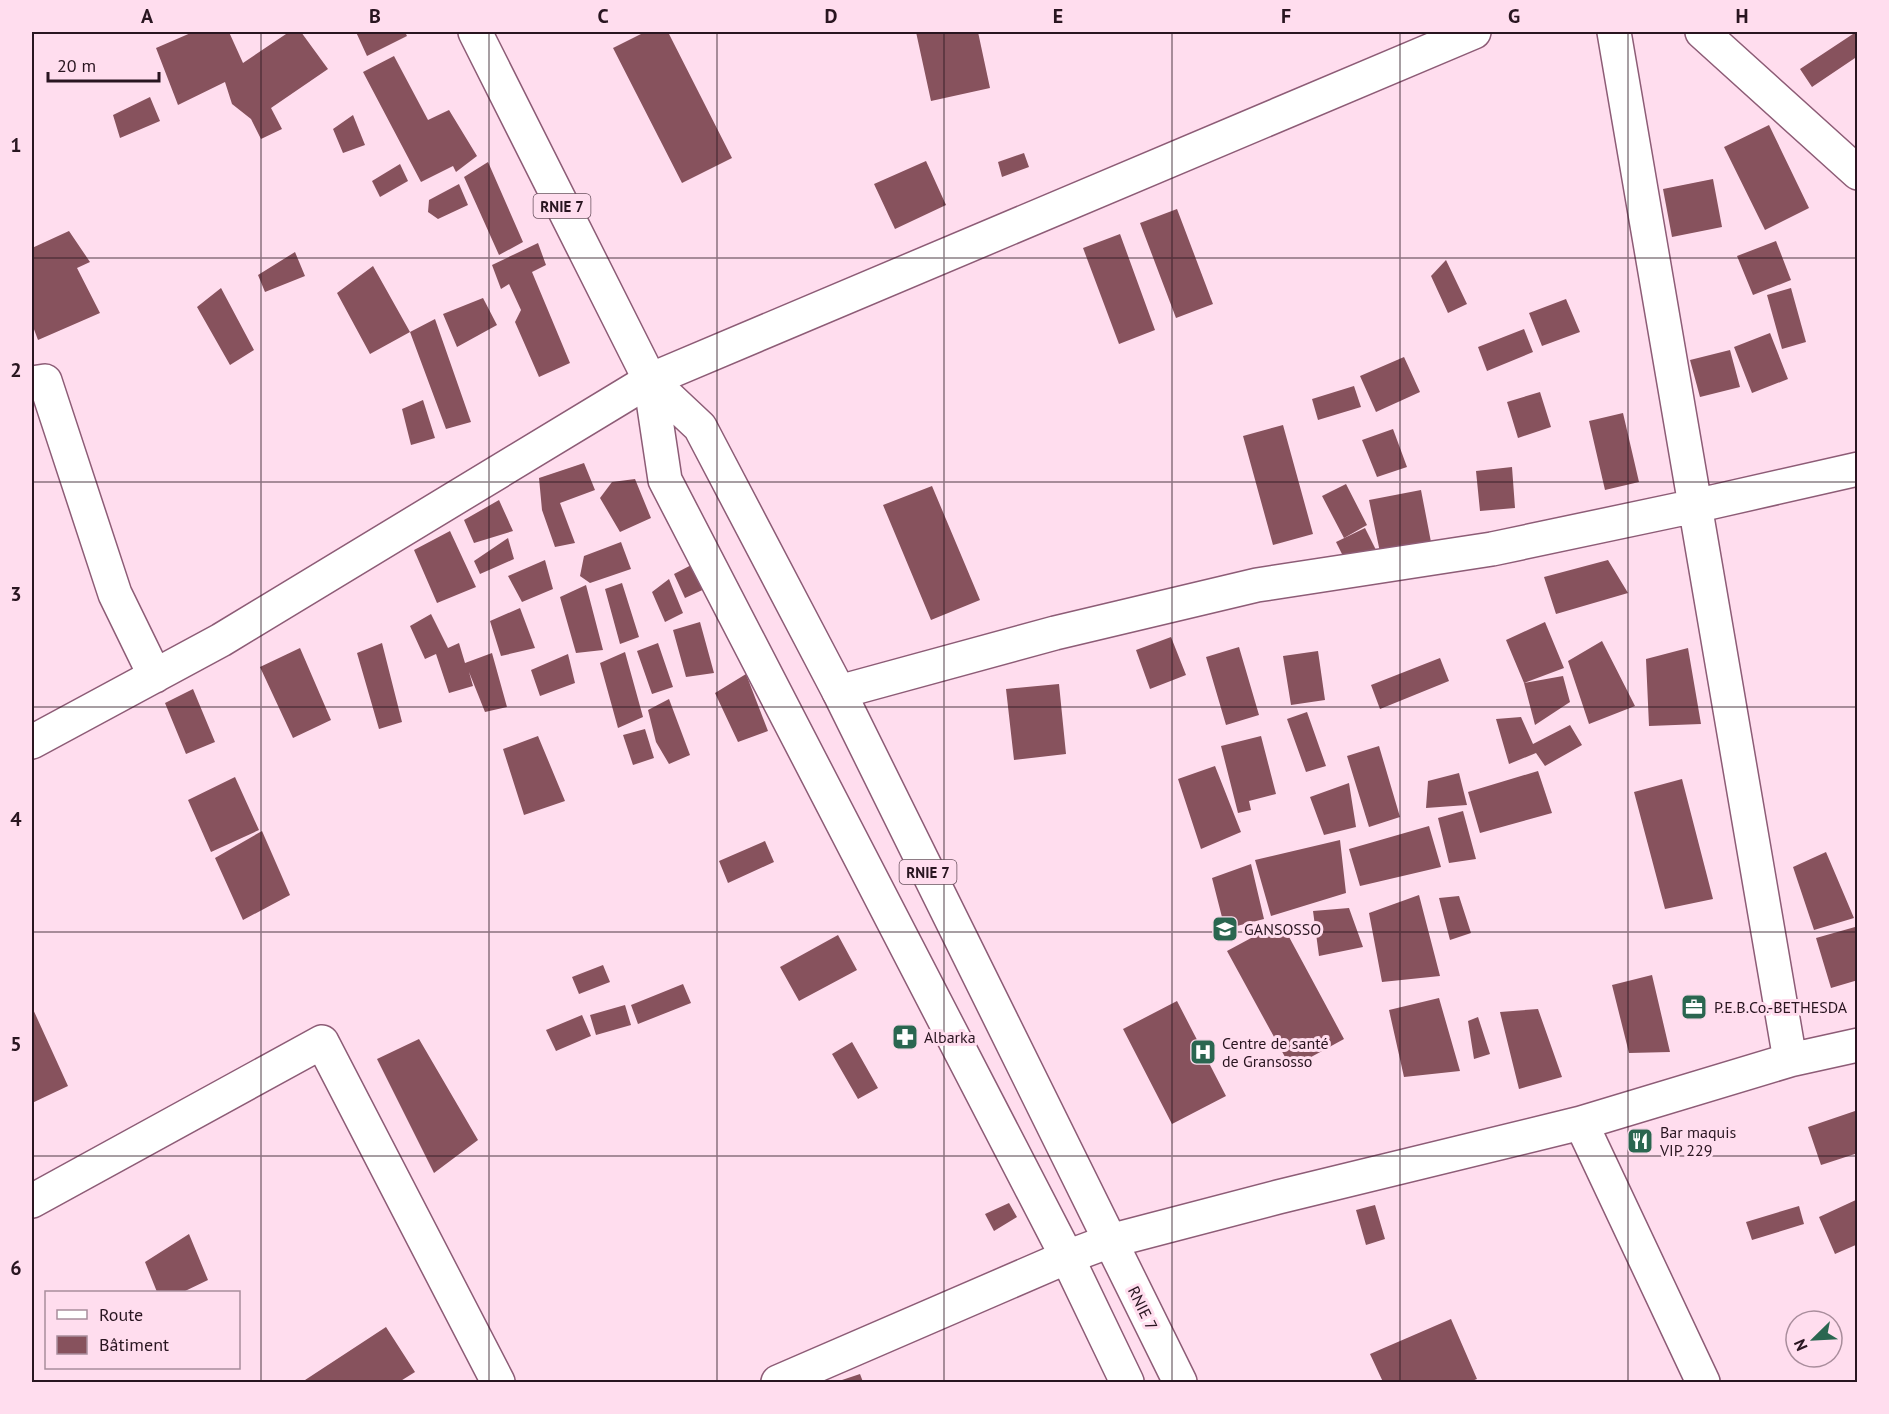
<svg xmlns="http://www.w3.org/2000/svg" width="1889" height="1414" viewBox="0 0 1889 1414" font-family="'PT Sans',sans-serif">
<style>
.building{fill:#87525d}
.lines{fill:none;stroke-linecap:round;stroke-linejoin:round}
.street-casing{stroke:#8d5c76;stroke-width:36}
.primary-casing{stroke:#8d5c76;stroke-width:36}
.street{stroke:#fff;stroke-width:33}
.primary{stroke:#fff;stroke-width:33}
.grid{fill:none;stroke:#291520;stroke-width:1.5;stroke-opacity:0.55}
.labels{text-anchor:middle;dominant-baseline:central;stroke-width:6;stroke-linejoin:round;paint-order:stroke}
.shield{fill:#fde;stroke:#69515e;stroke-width:1.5}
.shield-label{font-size:15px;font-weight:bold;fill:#291520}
.poi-label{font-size:16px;fill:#291520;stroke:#fde;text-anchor:start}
.street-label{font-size:16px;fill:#291520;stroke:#fde}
.neatline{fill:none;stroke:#291520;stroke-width:2}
.grid-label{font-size:20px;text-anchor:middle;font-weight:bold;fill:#291520}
</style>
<rect width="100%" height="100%" fill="#fde"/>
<path class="building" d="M 193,32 L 229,32 L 243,63 L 289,32 L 301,32 L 328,69 L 271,108 L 282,129 L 261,139 L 251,119 L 232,104 L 225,82 L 178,105 L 156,48 Z
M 356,32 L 405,32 L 407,36 L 367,56 Z
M 645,32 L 668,32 L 732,158 L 682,183 L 613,48 Z
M 916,32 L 978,32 L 990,88 L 931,101 Z
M 1856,32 L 1858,32 L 1858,56 L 1812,87 L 1800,69 Z
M 394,56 L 428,120 L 449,110 L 477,156 L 456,172 L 453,166 L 421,182 L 363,72 Z
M 150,97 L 160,121 L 120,138 L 113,115 Z
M 353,115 L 365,145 L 343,153 L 333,129 Z
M 1769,125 L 1809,208 L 1765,230 L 1724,147 Z
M 1024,153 L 1029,167 L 1002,177 L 998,162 Z
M 926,161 L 946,205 L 895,229 L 874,184 Z
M 488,162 L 523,242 L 499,255 L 464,177 Z
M 400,164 L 408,181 L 380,197 L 372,181 Z
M 1713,179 L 1722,227 L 1672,237 L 1663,189 Z
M 459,184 L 468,205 L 438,219 L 428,212 L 429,200 Z
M 1177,209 L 1213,304 L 1176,318 L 1140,223 Z
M 69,231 L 90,262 L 77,268 L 100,313 L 38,340 L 32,324 L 32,288 L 34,287 L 32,281 L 32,248 Z
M 1120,234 L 1155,330 L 1119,344 L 1083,248 Z
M 1776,241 L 1791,280 L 1753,295 L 1737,256 Z
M 538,243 L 546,265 L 532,272 L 570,363 L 539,377 L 515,322 L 521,310 L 509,284 L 501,289 L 492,265 Z
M 295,252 L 305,276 L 265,292 L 258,275 Z
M 1446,260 L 1467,304 L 1448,313 L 1431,276 Z
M 373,266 L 410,332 L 370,354 L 337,293 Z
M 221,288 L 254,350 L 230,365 L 197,307 Z
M 1791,288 L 1806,342 L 1782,349 L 1767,295 Z
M 483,298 L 497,325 L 457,347 L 443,314 Z
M 1566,299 L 1580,332 L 1542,346 L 1529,313 Z
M 435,319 L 471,422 L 446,429 L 410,332 Z
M 1524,329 L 1533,352 L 1487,371 L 1478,347 Z
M 1770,333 L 1788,379 L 1752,393 L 1734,347 Z
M 1730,350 L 1740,387 L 1700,397 L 1690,360 Z
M 1404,357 L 1420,392 L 1376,412 L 1360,376 Z
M 1354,386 L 1361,407 L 1318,420 L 1312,399 Z
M 1540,392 L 1551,427 L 1518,438 L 1507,402 Z
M 423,400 L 435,438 L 411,445 L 402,409 Z
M 1623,413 L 1639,482 L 1605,490 L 1589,421 Z
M 1283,425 L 1313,534 L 1273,545 L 1243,436 Z
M 1393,429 L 1407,467 L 1377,477 L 1362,440 Z
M 584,463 L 595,490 L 560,503 L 575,543 L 555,547 L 542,510 L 539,478 Z
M 1512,467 L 1515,508 L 1480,511 L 1476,471 Z
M 635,479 L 651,518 L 620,532 L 600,498 L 612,482 Z
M 1346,484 L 1367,525 L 1344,538 L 1322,496 Z
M 932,486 L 980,600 L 931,620 L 883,505 Z
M 1421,490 L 1431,542 L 1380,552 L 1369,500 Z
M 499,500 L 513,531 L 474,543 L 464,520 Z
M 1365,528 L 1376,550 L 1347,564 L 1336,542 Z
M 450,531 L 476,587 L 437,603 L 414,550 Z
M 508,538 L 514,559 L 480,574 L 474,561 Z
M 621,542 L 631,569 L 590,583 L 580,576 L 584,556 Z
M 545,560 L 553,589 L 522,602 L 508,576 Z
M 1608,560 L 1628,593 L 1556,614 L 1544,577 Z
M 699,561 L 709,587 L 685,598 L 674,574 Z
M 669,579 L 683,613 L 665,622 L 652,592 Z
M 622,583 L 639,637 L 620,644 L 605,589 Z
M 586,585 L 603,650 L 576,653 L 560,597 Z
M 520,608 L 535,648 L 501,656 L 490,621 Z
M 431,614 L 448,648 L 459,643 L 465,663 L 492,653 L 507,707 L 485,712 L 469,672 L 473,686 L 449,693 L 436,654 L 425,659 L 410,626 Z
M 700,622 L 714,673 L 686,677 L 673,630 Z
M 1545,622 L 1564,668 L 1524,683 L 1506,640 Z
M 1171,637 L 1186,675 L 1150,689 L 1136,650 Z
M 1602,641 L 1635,706 L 1589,724 L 1568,661 Z
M 382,643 L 402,722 L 379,729 L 357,653 Z
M 658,643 L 673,687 L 652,694 L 637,651 Z
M 1239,647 L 1259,715 L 1226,725 L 1206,657 Z
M 300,648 L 331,720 L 293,738 L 260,667 Z
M 1688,648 L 1701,724 L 1649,726 L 1646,659 Z
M 1318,651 L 1325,700 L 1291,705 L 1283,656 Z
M 625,652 L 643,717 L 618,728 L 600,663 Z
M 568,654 L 575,683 L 540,696 L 531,670 Z
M 1440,658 L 1449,681 L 1380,709 L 1371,685 Z
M 746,674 L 768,731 L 738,742 L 715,693 Z
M 1563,676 L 1570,702 L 1535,725 L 1524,683 Z
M 1059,684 L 1066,754 L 1014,760 L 1006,689 Z
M 193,689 L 215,742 L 186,754 L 165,703 Z
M 669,699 L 690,755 L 669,764 L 656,742 L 648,710 Z
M 1307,712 L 1326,766 L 1306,772 L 1287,719 Z
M 1521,717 L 1533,744 L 1570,725 L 1582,745 L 1545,766 L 1536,753 L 1509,764 L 1496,719 Z
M 645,729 L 654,758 L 633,765 L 623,735 Z
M 538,736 L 565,801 L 524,815 L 503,749 Z
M 1261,736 L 1276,794 L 1249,801 L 1251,810 L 1238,813 L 1221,746 Z
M 1379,746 L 1400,817 L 1369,827 L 1347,756 Z
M 1215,766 L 1241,832 L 1201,849 L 1178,779 Z
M 1538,771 L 1552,813 L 1480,833 L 1468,792 Z
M 1459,773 L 1467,805 L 1426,808 L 1428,781 Z
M 235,777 L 259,830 L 211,852 L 188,800 Z
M 1682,779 L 1713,899 L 1665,909 L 1634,792 Z
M 1349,783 L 1356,827 L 1324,835 L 1310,797 Z
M 1463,811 L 1476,859 L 1449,863 L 1438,818 Z
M 1429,826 L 1441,867 L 1360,886 L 1349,849 Z
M 262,831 L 290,895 L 243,920 L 215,858 Z
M 1340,840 L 1346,893 L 1271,916 L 1255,860 Z
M 765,841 L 774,862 L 728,883 L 719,861 Z
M 1826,852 L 1854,918 L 1814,930 L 1793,867 Z
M 1251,864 L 1264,919 L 1225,929 L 1212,878 Z
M 1419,895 L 1440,976 L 1382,982 L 1369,913 Z
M 1459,896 L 1471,933 L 1450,940 L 1439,898 Z
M 1349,908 L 1363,947 L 1319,956 L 1313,911 Z
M 1281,922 L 1344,1039 L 1291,1068 L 1227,951 Z
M 1855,927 L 1858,934 L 1858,980 L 1831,988 L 1816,938 Z
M 838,935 L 857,970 L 799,1001 L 780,967 Z
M 603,965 L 610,982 L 579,994 L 572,977 Z
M 1652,975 L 1670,1052 L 1629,1053 L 1612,985 Z
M 683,984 L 691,1003 L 638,1024 L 631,1005 Z
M 1439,998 L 1460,1071 L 1404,1077 L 1389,1010 Z
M 1177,1001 L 1226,1096 L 1172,1124 L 1123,1029 Z
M 625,1005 L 631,1025 L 596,1035 L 590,1015 Z
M 32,1007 L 68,1086 L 32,1103 Z
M 1538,1009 L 1562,1077 L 1519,1089 L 1500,1012 Z
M 582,1015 L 591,1036 L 556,1051 L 546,1030 Z
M 1478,1017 L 1490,1054 L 1474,1059 L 1468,1021 Z
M 419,1039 L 478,1140 L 434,1173 L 377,1059 Z
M 852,1042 L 878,1088 L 858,1099 L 832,1054 Z
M 1858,1110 L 1858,1153 L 1821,1165 L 1808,1127 Z
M 1858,1199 L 1858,1244 L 1835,1254 L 1819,1217 Z
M 1009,1203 L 1017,1217 L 994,1231 L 985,1214 Z
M 1375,1205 L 1385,1239 L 1366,1245 L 1356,1210 Z
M 1799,1206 L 1804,1224 L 1752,1240 L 1746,1222 Z
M 189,1234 L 208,1280 L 183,1292 L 157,1292 L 145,1262 Z
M 1451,1319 L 1477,1379 L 1469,1382 L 1383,1382 L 1370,1354 Z
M 386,1327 L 415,1372 L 399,1382 L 302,1382 Z
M 860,1374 L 863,1382 L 836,1382 Z"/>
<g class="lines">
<g class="street-casing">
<path id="street" d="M 1614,32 L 1790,1060
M 1702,32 L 1858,173
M 32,383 L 45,381 L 115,594 L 155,676
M 839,692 L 1055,633 L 1257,585 L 1492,549 L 1695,506 L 1858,469
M 32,742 L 221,640 L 650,380 L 1474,32
M 1581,1123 L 1703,1382
M 32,1201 L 322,1042 L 498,1382
M 778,1382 L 1067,1257 L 1110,1241 L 1278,1197 L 1581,1123 L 1790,1060 L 1858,1045"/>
</g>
<g class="primary-casing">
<path id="primary" d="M 475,32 L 650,380 L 665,480 L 1067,1257 L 1127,1382
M 650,380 L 700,427 L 839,692 L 1180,1382"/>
</g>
<use href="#street" class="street"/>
<use href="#primary" class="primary"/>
</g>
<path class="grid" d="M 261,32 L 261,1382M 489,32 L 489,1382M 717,32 L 717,1382M 944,32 L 944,1382M 1172,32 L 1172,1382M 1400,32 L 1400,1382M 1628,32 L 1628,1382M 32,258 L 1858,258M 32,482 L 1858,482M 32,707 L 1858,707M 32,932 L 1858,932M 32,1156 L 1858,1156"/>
<defs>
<g id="school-square" transform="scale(1.35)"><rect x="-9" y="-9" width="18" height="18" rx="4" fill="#2a6650" stroke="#fde"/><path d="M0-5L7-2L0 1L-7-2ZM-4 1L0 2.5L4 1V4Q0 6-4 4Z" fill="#fff"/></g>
<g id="office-square" transform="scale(1.35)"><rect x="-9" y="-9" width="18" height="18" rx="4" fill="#2a6650" stroke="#fde"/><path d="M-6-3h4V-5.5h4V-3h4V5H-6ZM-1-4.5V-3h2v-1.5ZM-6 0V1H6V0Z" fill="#fff"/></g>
<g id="pharmacy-square" transform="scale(1.35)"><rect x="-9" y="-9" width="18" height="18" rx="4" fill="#2a6650" stroke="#fde"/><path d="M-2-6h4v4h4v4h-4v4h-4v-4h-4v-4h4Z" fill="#fff"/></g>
<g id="hospital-square" transform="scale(1.35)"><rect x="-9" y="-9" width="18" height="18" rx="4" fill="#2a6650" stroke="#fde"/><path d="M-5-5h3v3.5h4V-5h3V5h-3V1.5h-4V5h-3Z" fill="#fff"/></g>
<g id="restaurant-square" transform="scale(1.35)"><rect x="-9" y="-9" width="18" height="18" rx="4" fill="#2a6650" stroke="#fde"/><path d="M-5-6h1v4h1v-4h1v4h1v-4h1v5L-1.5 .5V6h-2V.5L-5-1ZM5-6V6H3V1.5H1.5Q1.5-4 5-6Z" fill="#fff"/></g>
</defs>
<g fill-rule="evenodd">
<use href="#school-square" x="1225" y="929"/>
<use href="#office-square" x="1694" y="1007"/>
<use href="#pharmacy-square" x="905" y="1037"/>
<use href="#hospital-square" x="1203" y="1052"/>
<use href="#restaurant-square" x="1640" y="1141"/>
</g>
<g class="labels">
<g class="shield">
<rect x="533.5" y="194" width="57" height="24" rx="4.5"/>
<rect x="899.5" y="860" width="57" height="24" rx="4.5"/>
</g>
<g class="shield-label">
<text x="562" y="206">RNIE 7</text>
<text x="928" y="872">RNIE 7</text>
</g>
<g class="poi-label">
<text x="1244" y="929">GANSOSSO</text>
<text x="1714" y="1007">P.E.B.Co.-BETHESDA</text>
<text x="924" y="1037">Albarka</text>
<text x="1222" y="1043">Centre de santé<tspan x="1222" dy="18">de Gransosso</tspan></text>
<text x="1660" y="1132">Bar maquis<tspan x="1660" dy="18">VIP 229</tspan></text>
</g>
<g class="street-label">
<text transform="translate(1143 1308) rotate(64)">RNIE 7</text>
</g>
</g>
<rect width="1889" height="1414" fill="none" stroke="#ffddee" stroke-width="66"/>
<rect x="45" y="1291" width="195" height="78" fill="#ffddee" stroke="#a98d9c" stroke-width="1.5"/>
<rect x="57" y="1310" width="30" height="9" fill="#ffffff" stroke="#a98d9c" stroke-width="1.5"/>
<text x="99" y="1321" font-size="18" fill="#291520">Route</text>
<rect x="57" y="1336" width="30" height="18" fill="#87525d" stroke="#a98d9c" stroke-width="1.5"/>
<text x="99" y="1351" font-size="18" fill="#291520">Bâtiment</text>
<g transform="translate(1814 1339) rotate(246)"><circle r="28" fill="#ffddee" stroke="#a98d9c" stroke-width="1.5"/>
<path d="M0-4.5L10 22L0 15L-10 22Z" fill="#2a6650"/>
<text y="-9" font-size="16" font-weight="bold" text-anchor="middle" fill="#291520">N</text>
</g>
<path d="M48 72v9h111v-9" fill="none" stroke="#291520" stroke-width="3"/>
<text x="57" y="72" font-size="18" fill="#291520" stroke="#ffddee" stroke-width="4.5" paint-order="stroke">20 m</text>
<rect x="33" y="33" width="1823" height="1348" class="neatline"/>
<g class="grid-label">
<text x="147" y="23">A</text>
<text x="375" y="23">B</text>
<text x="603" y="23">C</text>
<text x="831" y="23">D</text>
<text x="1058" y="23">E</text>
<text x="1286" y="23">F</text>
<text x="1514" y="23">G</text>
<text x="1742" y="23">H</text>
<text x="16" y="152">1</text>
<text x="16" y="377">2</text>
<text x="16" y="601">3</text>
<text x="16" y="826">4</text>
<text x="16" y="1051">5</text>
<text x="16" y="1275">6</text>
</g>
</svg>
